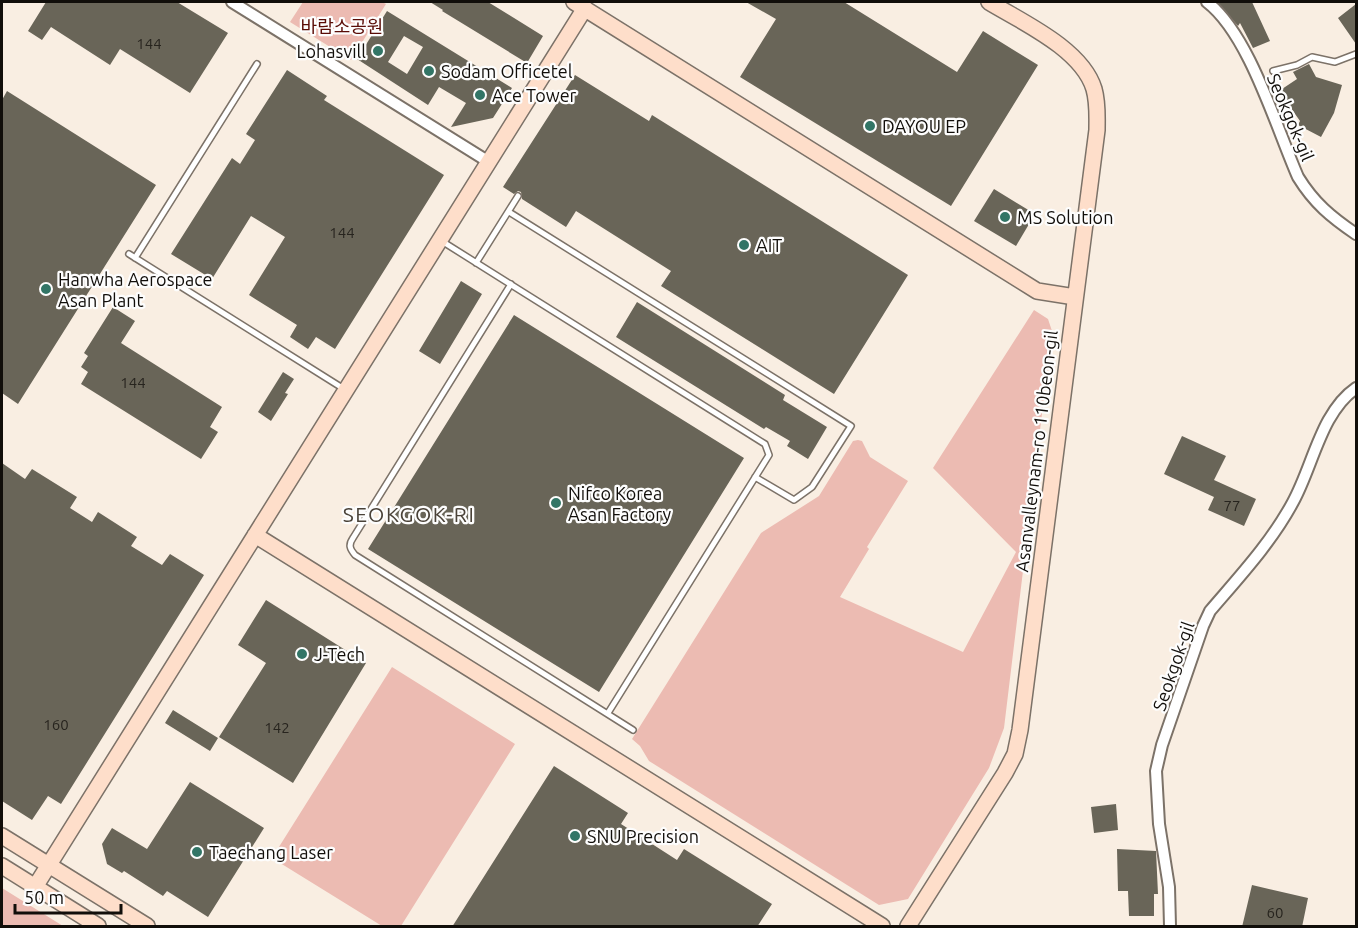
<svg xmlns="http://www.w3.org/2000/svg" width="1358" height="928" viewBox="0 0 1358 928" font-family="Ubuntu,'Noto Sans KR',sans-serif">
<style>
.green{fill:#ecbbb2}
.building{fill:#696558;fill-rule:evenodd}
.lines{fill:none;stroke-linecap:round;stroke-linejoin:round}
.lane-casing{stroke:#7c7268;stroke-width:8}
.street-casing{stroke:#7c7268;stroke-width:14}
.secondary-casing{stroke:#7c7268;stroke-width:18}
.lane{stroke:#fff;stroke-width:5}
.street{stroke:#fff;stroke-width:10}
.secondary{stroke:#fedeca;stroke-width:15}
.poi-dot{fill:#327566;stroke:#fdfdfd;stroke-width:2}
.labels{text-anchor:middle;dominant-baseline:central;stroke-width:4.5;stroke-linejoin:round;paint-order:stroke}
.number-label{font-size:15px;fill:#27241e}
.park-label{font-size:18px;fill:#5a0c06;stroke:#fdfdfd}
.poi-label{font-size:18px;fill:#110e0a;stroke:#fdfdfd;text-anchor:start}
.street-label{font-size:18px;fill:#110e0a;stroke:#fdfdfd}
.quarter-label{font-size:21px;letter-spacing:1.5px;fill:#4a4238;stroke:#fdfdfd}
</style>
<rect width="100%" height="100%" fill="#f9eee2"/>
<path class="green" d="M 303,2 L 382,2 L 386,4 L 351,60 L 290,22 Z
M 1034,310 L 1048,319 L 1052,331 L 1004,728 L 989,768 L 908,899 L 879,905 L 649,761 L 640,746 L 632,739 L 761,533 L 819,496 L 853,441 L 858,440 L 862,441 L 870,457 L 908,481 L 867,547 L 869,549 L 840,597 L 963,652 L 1016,552 L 933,468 Z
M 392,667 L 515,744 L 401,926 L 382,926 L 272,858 Z
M 2,888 L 63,926 L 2,926 Z"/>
<path class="building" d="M 46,2 L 177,2 L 228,33 L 190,93 L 120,49 L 110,65 L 51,27 L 42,40 L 28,31 Z
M 430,2 L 488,2 L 543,36 L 527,63 L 442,11 L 443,10 Z
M 746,2 L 844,2 L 957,72 L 983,31 L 1038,65 L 951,206 L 740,77 L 776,19 Z
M 1217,2 L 1252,2 L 1270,41 L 1253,48 L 1240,23 L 1238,26 Z
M 1356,4 L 1356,44 L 1338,18 Z
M 387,11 L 512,88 L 493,118 L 451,127 L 466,103 L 439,87 L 428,105 L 357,59 ZM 404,36 L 423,47 L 407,74 L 388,62 Z
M 1309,64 L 1316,77 L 1342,85 L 1334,113 L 1321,137 L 1298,125 L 1300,121 L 1279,91 L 1297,79 L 1293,72 Z
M 287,70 L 327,96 L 324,100 L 444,175 L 335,349 L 316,337 L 308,349 L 290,337 L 297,325 L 249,295 L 285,237 L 251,216 L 212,279 L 171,254 L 232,158 L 240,164 L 255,140 L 246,134 Z
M 575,75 L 649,121 L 652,115 L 908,275 L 834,394 L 661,286 L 671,271 L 576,211 L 566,227 L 522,199 L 521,192 L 518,191 L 514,194 L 503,187 Z
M 7,91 L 156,185 L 18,404 L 2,393 L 2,100 Z
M 994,189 L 1035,214 L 1016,246 L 974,221 Z
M 461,281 L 482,294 L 440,364 L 419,351 Z
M 637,302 L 785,395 L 783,400 L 827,427 L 808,459 L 787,446 L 790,441 L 766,427 L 764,429 L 616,337 Z
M 113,307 L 135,321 L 121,343 L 222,407 L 210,427 L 218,432 L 201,459 L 81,384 L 88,372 L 81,367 L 88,356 L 84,353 Z
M 514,315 L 744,458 L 599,692 L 368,549 Z
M 283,372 L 294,379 L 285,393 L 288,394 L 271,421 L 258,412 Z
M 1182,436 L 1226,456 L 1214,480 L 1256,499 L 1244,526 L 1208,510 L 1214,497 L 1164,474 Z
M 2,463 L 25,479 L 32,469 L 77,497 L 70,508 L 92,522 L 98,512 L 137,537 L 131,546 L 162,565 L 170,554 L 204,575 L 61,804 L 48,796 L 32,820 L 2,801 Z
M 266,600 L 366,663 L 293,783 L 219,737 L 266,663 L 238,645 Z
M 173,710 L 218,738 L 210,751 L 165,723 Z
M 554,766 L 628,813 L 621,824 L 677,860 L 684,849 L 772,904 L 757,927 L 452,927 Z
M 190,782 L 264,828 L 208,917 L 167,891 L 163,896 L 124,871 L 122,873 L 107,864 L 102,844 L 112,828 L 147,849 Z
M 1116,804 L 1118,830 L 1094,833 L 1091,807 Z
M 1117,849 L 1156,851 L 1158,894 L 1154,894 L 1154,916 L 1129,916 L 1128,891 L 1118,891 Z
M 1252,885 L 1308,898 L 1302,927 L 1242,927 Z"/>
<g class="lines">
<g class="lane-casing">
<path id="lane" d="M 1273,71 L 1297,65 L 1312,57 L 1335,62 L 1356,54
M 509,212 L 851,426 L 812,487 L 794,500 L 755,477
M 440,240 L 765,444 L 769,455 L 608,713
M 129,254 L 344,389
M 135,258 L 257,64
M 476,263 L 518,196
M 511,284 L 353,538 C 348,545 350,549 355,555 L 633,730"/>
</g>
<g class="street-casing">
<path id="street" d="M 232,2 L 489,162
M 1207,2 C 1249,34 1276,127 1298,177 C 1314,203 1331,217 1356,234
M 1170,926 L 1169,887 L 1159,824 L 1156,771 L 1162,745 L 1203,626 L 1210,611 C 1239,577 1271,543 1293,502 C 1313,466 1321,412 1356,388"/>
</g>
<g class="secondary-casing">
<path id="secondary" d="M 574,2 L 1037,291 L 1075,297
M 255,535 L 882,926
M 2,836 L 147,926
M 2,866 L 98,926
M 35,887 L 585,8
M 908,926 L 1005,773 L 1015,754 L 1020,730 L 1097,130 C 1097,116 1098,103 1094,89 C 1082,49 1022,22 989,2"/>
</g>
<use href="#lane" class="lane"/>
<use href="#street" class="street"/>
<use href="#secondary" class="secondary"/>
</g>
<g class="poi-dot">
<circle cx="378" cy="51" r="6"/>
<circle cx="429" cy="71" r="6"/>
<circle cx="480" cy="95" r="6"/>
<circle cx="870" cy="126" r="6"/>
<circle cx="1005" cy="217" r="6"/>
<circle cx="744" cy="245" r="6"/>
<circle cx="46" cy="289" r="6"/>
<circle cx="556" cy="503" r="6"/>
<circle cx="302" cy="654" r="6"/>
<circle cx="575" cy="836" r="6"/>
<circle cx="197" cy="852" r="6"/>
</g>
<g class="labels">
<g class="number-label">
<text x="149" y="43">144</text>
<text x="342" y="232">144</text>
<text x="133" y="382">144</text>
<text x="1232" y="505">77</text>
<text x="56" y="724">160</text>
<text x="277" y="727">142</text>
<text x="1275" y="912">60</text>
</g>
<g class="park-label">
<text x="342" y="26">바람소공원</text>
</g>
<g class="poi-label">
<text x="366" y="51" text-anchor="end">Lohasvill</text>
<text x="441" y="71">Sodam Officetel</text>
<text x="492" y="95">Ace Tower</text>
<text x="882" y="126">DAYOU EP</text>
<text x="1017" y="217">MS Solution</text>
<text x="756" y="245">AIT</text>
<text x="58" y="279">Hanwha Aerospace<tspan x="58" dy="21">Asan Plant</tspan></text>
<text x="568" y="493">Nifco Korea<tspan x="568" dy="21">Asan Factory</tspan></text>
<text x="314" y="654">J-Tech</text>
<text x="587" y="836">SNU Precision</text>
<text x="209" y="852">Taechang Laser</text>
</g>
<g class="street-label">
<text transform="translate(1291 117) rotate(67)">Seokgok-gil</text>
<text transform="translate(1036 451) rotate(-83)">Asanvalleynam-ro 110beon-gil</text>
<text transform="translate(1173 666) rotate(-71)">Seokgok-gil</text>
</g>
<g class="quarter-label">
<text x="409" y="514">SEOKGOK-RI</text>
</g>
</g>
<rect width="1358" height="928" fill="none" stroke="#110e0a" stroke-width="6"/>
<path d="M15 904v9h106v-9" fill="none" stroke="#110e0a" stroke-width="3"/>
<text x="24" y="904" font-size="18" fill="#110e0a" stroke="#fdfdfd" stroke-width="4.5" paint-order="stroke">50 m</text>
</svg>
